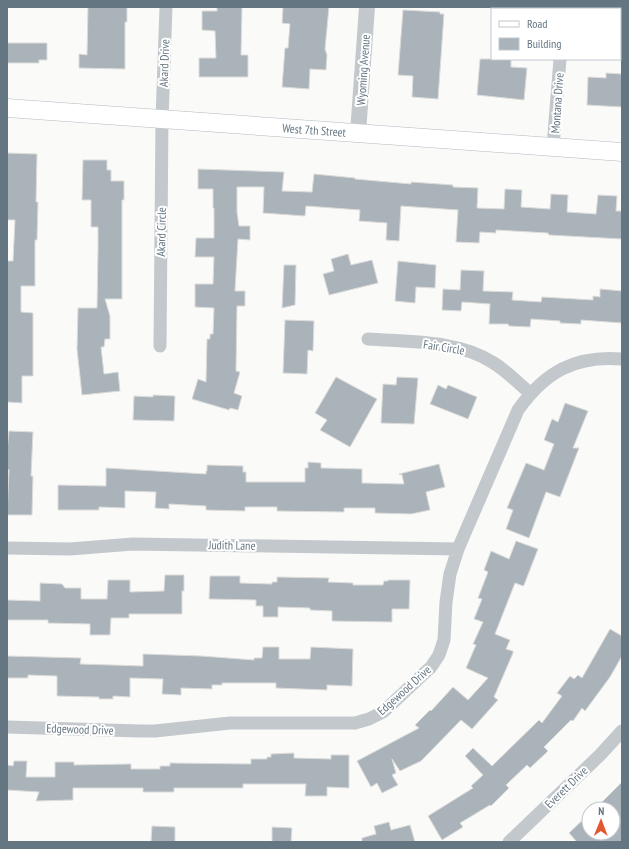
<svg xmlns="http://www.w3.org/2000/svg" width="629" height="849" viewBox="0 0 629 849" font-family="'PT Sans Narrow',sans-serif">
<style>
.building{fill:#aab3b9;stroke:#dcdcda}
.lines{fill:none;stroke-linecap:round;stroke-linejoin:round}
.secondary-casing{stroke:#b3babf;stroke-width:19}
.minor{stroke:#c3c8cc;stroke-width:13}
.tertiary{stroke:#c3c8cc;stroke-width:16}
.secondary{stroke:#fff;stroke-width:18}
.labels{text-anchor:middle;dominant-baseline:central;stroke-width:4;stroke-linejoin:round;paint-order:stroke}
.street-label{font-size:12px;fill:#657683;stroke:#fff}
</style>
<rect width="100%" height="100%" fill="#fafaf8"/>
<path class="building" d="M 88,7 L 127,7 L 127,22 L 125,22 L 125,69 L 79,68 L 79,54 L 87,55 Z
M 217,7 L 242,7 L 241,55 L 248,55 L 248,77 L 199,77 L 199,58 L 216,58 L 215,31 L 202,30 L 202,11 L 217,11 Z
M 283,7 L 329,7 L 325,49 L 327,55 L 326,70 L 310,69 L 309,89 L 282,87 L 285,48 L 288,48 L 290,24 L 282,23 Z
M 403,10 L 440,12 L 440,14 L 444,14 L 438,99 L 412,97 L 413,76 L 398,75 Z
M 7,43 L 47,43 L 47,60 L 39,60 L 39,63 L 7,63 Z
M 480,59 L 511,59 L 511,67 L 527,68 L 524,100 L 477,95 Z
M 606,73 L 622,74 L 622,107 L 587,105 L 588,77 L 606,78 Z
M 7,153 L 37,154 L 36,202 L 38,202 L 37,240 L 35,240 L 35,286 L 21,286 L 21,312 L 33,313 L 33,376 L 22,376 L 22,403 L 7,402 L 7,261 L 13,261 L 15,220 L 7,220 Z
M 83,160 L 107,160 L 107,170 L 111,170 L 111,181 L 124,181 L 124,200 L 122,200 L 122,299 L 105,299 L 110,316 L 110,339 L 105,339 L 104,347 L 101,347 L 104,374 L 118,372 L 120,391 L 82,395 L 77,349 L 78,308 L 97,308 L 98,250 L 98,227 L 91,227 L 91,200 L 82,200 Z
M 198,169 L 284,172 L 282,191 L 312,192 L 314,174 L 355,178 L 355,179 L 411,184 L 411,182 L 453,185 L 453,187 L 478,188 L 477,208 L 504,209 L 505,189 L 522,190 L 521,207 L 550,209 L 551,194 L 568,195 L 567,212 L 596,214 L 598,195 L 617,196 L 616,211 L 622,211 L 622,239 L 549,235 L 548,233 L 496,230 L 496,233 L 480,232 L 479,243 L 456,242 L 458,210 L 401,206 L 399,241 L 386,240 L 387,223 L 359,221 L 360,210 L 306,206 L 305,216 L 263,213 L 264,187 L 237,187 L 237,212 L 239,226 L 250,226 L 250,240 L 238,239 L 235,291 L 245,291 L 245,306 L 237,306 L 236,371 L 240,372 L 234,393 L 242,396 L 238,410 L 230,408 L 229,410 L 192,399 L 198,379 L 206,382 L 207,339 L 210,339 L 210,334 L 213,334 L 214,308 L 195,307 L 195,284 L 213,284 L 214,257 L 195,257 L 196,238 L 214,238 L 214,208 L 213,208 L 213,189 L 198,189 Z
M 348,254 L 351,265 L 372,260 L 378,283 L 329,295 L 323,274 L 334,271 L 331,259 Z
M 398,261 L 436,265 L 435,288 L 416,287 L 415,303 L 395,301 Z
M 284,265 L 296,265 L 295,305 L 282,308 Z
M 461,270 L 484,271 L 483,291 L 513,292 L 512,300 L 541,302 L 542,297 L 593,300 L 593,296 L 600,297 L 600,289 L 622,291 L 622,323 L 581,320 L 581,324 L 560,323 L 560,321 L 531,319 L 530,327 L 509,326 L 508,324 L 489,324 L 490,304 L 462,302 L 461,311 L 442,310 L 443,289 L 460,290 Z
M 285,320 L 314,321 L 313,351 L 308,350 L 307,374 L 283,373 Z
M 336,377 L 377,399 L 350,447 L 320,430 L 327,420 L 315,413 Z
M 397,377 L 418,378 L 414,424 L 381,423 L 383,384 L 396,385 Z
M 438,385 L 446,389 L 448,385 L 477,397 L 468,419 L 430,404 Z
M 153,395 L 175,396 L 174,421 L 133,420 L 134,396 L 153,397 Z
M 565,403 L 588,411 L 573,448 L 579,448 L 560,497 L 546,492 L 529,538 L 506,529 L 513,510 L 507,508 L 526,463 L 544,470 L 554,444 L 544,440 L 552,419 L 558,422 Z
M 9,431 L 33,432 L 31,476 L 33,476 L 32,515 L 7,515 L 9,470 L 7,469 L 7,451 Z
M 308,462 L 321,463 L 321,468 L 362,469 L 362,483 L 404,484 L 402,475 L 399,474 L 439,464 L 445,487 L 426,492 L 430,510 L 411,514 L 375,513 L 375,508 L 344,508 L 344,512 L 277,511 L 277,507 L 245,507 L 245,511 L 206,510 L 206,506 L 169,504 L 169,509 L 155,508 L 156,492 L 125,491 L 125,508 L 99,507 L 99,510 L 58,510 L 58,485 L 106,486 L 106,468 L 206,474 L 206,471 L 207,471 L 207,465 L 243,466 L 243,472 L 246,472 L 246,482 L 305,482 L 305,468 L 308,468 Z
M 516,541 L 538,549 L 524,585 L 523,586 L 515,583 L 495,634 L 510,640 L 506,649 L 513,651 L 513,653 L 494,697 L 498,700 L 472,729 L 461,720 L 421,761 L 400,771 L 392,759 L 396,773 L 392,775 L 398,785 L 382,793 L 377,783 L 371,787 L 357,761 L 419,728 L 415,725 L 430,710 L 431,711 L 453,687 L 468,700 L 488,678 L 466,668 L 476,645 L 473,644 L 483,622 L 474,619 L 482,599 L 478,598 L 488,572 L 484,570 L 491,551 L 509,559 Z
M 165,575 L 184,575 L 184,591 L 182,591 L 182,614 L 129,614 L 129,618 L 111,618 L 110,635 L 90,635 L 90,624 L 48,623 L 48,620 L 7,620 L 7,600 L 40,601 L 40,583 L 62,584 L 65,588 L 81,588 L 81,599 L 107,599 L 108,580 L 130,580 L 130,592 L 164,591 Z
M 210,576 L 240,576 L 240,583 L 272,584 L 272,582 L 277,582 L 277,577 L 329,578 L 328,582 L 353,583 L 353,585 L 383,585 L 384,581 L 388,581 L 388,580 L 410,580 L 409,609 L 392,609 L 392,622 L 332,621 L 332,611 L 310,610 L 310,608 L 278,607 L 278,617 L 263,617 L 263,606 L 256,606 L 256,600 L 209,599 Z
M 610,629 L 622,636 L 622,656 L 610,677 L 585,711 L 582,708 L 573,721 L 571,720 L 544,747 L 548,751 L 530,768 L 527,765 L 506,785 L 509,788 L 491,806 L 490,805 L 460,823 L 463,827 L 442,840 L 428,816 L 473,788 L 471,786 L 483,775 L 465,756 L 473,748 L 492,766 L 539,720 L 542,723 L 562,696 L 557,693 L 570,676 L 574,679 L 578,675 L 582,678 Z
M 263,647 L 279,647 L 279,659 L 310,659 L 311,647 L 353,649 L 352,686 L 327,685 L 327,690 L 276,688 L 276,683 L 222,683 L 222,685 L 212,685 L 212,689 L 181,688 L 181,695 L 162,694 L 163,679 L 130,678 L 130,697 L 113,696 L 113,699 L 99,699 L 99,697 L 57,696 L 57,676 L 28,675 L 28,678 L 7,678 L 7,656 L 81,658 L 80,664 L 143,666 L 143,654 L 201,656 L 254,660 L 254,658 L 262,658 Z
M 294,753 L 294,758 L 331,759 L 331,755 L 349,755 L 349,788 L 327,787 L 327,796 L 305,796 L 306,784 L 243,784 L 243,788 L 174,788 L 174,792 L 143,792 L 143,788 L 73,788 L 73,800 L 36,801 L 39,792 L 7,790 L 7,765 L 13,766 L 14,761 L 27,761 L 26,777 L 55,777 L 55,762 L 74,762 L 74,765 L 131,764 L 131,769 L 160,769 L 160,766 L 170,766 L 170,763 L 251,764 L 251,759 L 267,759 L 267,757 L 271,757 L 271,754 Z
M 622,782 L 622,842 L 577,842 L 569,833 L 589,814 L 589,833 L 613,833 L 613,809 L 595,809 Z
M 389,822 L 391,830 L 410,825 L 415,842 L 362,842 L 362,838 L 376,834 L 374,826 Z
M 152,826 L 175,827 L 175,842 L 151,842 Z
M 272,827 L 292,828 L 291,842 L 272,842 Z"/>
<g class="lines">
<g class="secondary-casing">
<path id="secondary" d="M 7,108 L 622,152"/>
</g>
<path class="minor" d="M 564,9 L 564,7
M 553,147 L 560,59
M 368,339 C 408,342 458,340 492,362 C 506,370 518,383 530,393
M 160,346 L 162,119 L 166,7
M 7,548 L 70,549 L 133,544 L 458,549
M 7,727 L 140,731 L 155,731 L 230,723 L 355,723 L 369,719 L 383,712 L 431,667 L 439,655 L 444,640 L 446,602 L 450,574 L 458,549 L 518,410 C 545,372 575,355 622,359
M 509,842 L 600,755 L 622,731"/>
<path class="tertiary" d="M 358,133 L 367,7"/>
<use href="#secondary" class="secondary"/>
</g>
<g class="labels">
<g class="street-label">
<text transform="translate(164 63) rotate(-88)">Akard Drive</text>
<text transform="translate(363 70) rotate(-86)">Wyoming Avenue</text>
<text transform="translate(557 103) rotate(-86)">Montana Drive</text>
<text transform="translate(314 130) rotate(4)">West 7th Street</text>
<text transform="translate(161 232) rotate(-89)">Akard Circle</text>
<text transform="translate(444 347) rotate(9)">Fair Circle</text>
<text transform="translate(232 545) rotate(1)">Judith Lane</text>
<text transform="translate(404 690) rotate(-42)">Edgewood Drive</text>
<text transform="translate(80 729) rotate(2)">Edgewood Drive</text>
<text transform="translate(566 787) rotate(-44)">Everett Drive</text>
</g>
</g>
<rect width="629" height="849" fill="none" stroke="#657683" stroke-width="16"/>
<rect x="491" y="8" width="130" height="52" fill="#ffffff" stroke="#c1c8cd"/>
<rect x="499" y="21" width="20" height="6" fill="#ffffff" stroke="#c1c8cd"/>
<text x="527" y="28" font-size="12" fill="#657683">Road</text>
<rect x="499" y="38" width="20" height="12" fill="#aab3b9" stroke="#c1c8cd"/>
<text x="527" y="48" font-size="12" fill="#657683">Building</text>
<g transform="translate(601 821) rotate(1)"><circle r="19" fill="#ffffff" stroke="#c1c8cd"/>
<path d="M0-3L7 15L0 10L-7 15Z" fill="#e4572e"/>
<text y="-6" font-size="11" font-weight="bold" text-anchor="middle" fill="#657683">N</text>
</g>
</svg>
